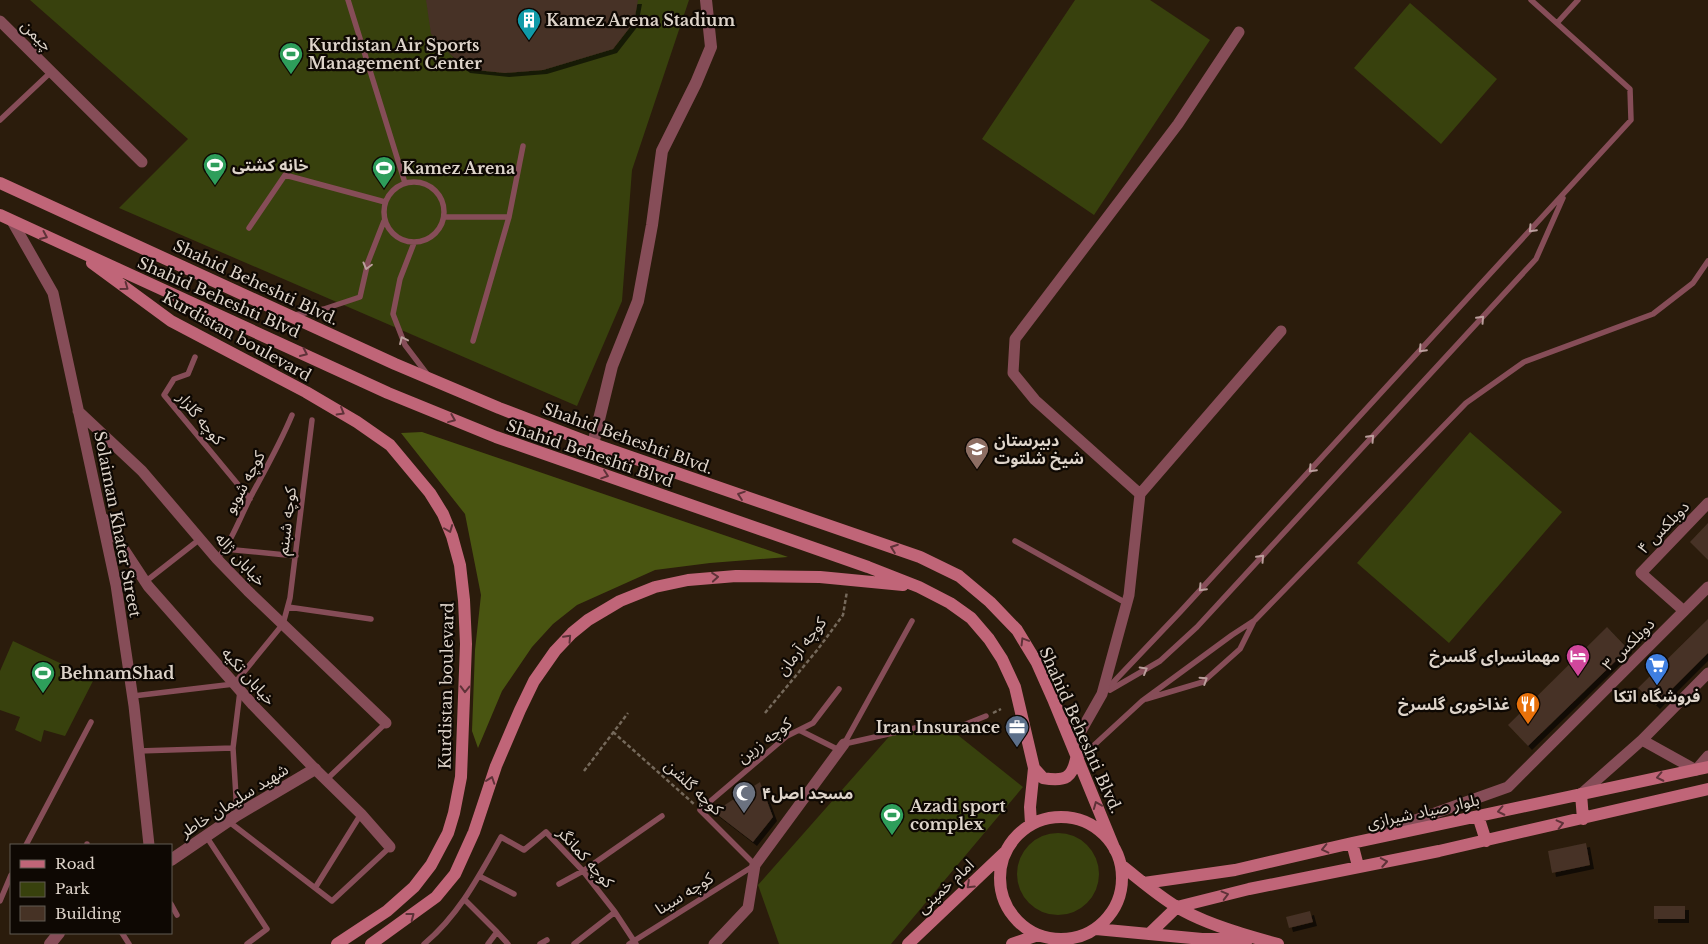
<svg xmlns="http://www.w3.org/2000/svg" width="1708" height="944" viewBox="0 0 1708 944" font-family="'Libre Baskerville','Noto Sans Arabic',serif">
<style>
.green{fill:#38410d}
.forest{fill:#495511}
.building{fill:#463225;filter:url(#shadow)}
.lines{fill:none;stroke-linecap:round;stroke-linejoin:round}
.path{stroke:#75695b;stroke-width:2.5;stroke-dasharray:4 2.5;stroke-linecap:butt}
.service{stroke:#864d58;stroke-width:5.5}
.minor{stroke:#864d58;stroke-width:11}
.tertiary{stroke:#864d58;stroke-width:12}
.secondary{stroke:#c06578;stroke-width:12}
.oneway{stroke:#bb9e9c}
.oneway2{stroke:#5e3238}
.labels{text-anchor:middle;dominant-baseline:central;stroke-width:4.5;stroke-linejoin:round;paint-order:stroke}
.poi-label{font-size:16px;font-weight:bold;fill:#ded4ca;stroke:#0e0803;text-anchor:start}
.street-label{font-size:16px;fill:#ded4ca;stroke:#0e0803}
</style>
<defs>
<filter id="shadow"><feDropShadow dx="4" dy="4" stdDeviation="0" flood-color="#0009"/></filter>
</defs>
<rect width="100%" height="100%" fill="#2b1c0c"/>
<path class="green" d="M 30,0 L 689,0 L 632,170 L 622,301 L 577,406 L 119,208 L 188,139 Z
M 1075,0 L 1150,0 L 1210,40 L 1094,215 L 982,139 Z
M 1410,3 L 1497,79 L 1441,144 L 1354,68 Z
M 1470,432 L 1562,512 L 1449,643 L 1357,563 Z
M 13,641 L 94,679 L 65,736 L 44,730 L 41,742 L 15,730 L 20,717 L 0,710 L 0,671 Z
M 944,724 L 1023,787 L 891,944 L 779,944 L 758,885 L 894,731 Z
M1017 874a41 41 0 1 1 82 0a41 41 0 1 1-82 0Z"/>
<path class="forest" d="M 422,432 L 788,557 L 710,563 L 655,570 L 577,605 L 553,624 L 532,647 L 502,691 L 478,748 L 472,731 L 475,650 L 481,595 L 465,514 L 401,433 Z"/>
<path class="building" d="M 426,0 L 638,0 L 634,22 L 613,49 L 543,70 L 505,73 L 466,69 L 450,54 L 431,34 Z
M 1708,523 L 1708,560 L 1690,542 Z
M 1708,619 L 1708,653 L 1656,705 L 1638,688 Z
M 1607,627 L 1628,649 L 1528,746 L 1508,725 Z
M 760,782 L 773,817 L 753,842 L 714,812 Z
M 1586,843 L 1590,865 L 1552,873 L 1548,851 Z
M 1654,906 L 1685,906 L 1685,919 L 1654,919 Z
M 1310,911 L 1313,922 L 1289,928 L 1286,917 Z"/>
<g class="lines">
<path class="path" d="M 765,713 L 818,649 L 843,615 L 847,591
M 993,713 L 1001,709
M 613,732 L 694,804
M 584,771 L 628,713"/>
<path class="service" d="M 348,0 L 405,183
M 1557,23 L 1578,0
M 0,120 L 51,72
M384 212a30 30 0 1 1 60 0a30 30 0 1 1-60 0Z
M 444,217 L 509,217
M 249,228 L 285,175 L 385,202
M 414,243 L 400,279 L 393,314 L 405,345 L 427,374
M 295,315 L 324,309 L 360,297 L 368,262 L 384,221
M 473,341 L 509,217 L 523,146
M 195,357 L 188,374 L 174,379 L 164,395 L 250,499
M 1015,541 L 1126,603
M 225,549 L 296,556
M 217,559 C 232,541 240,518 250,498 C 265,470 280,444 292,415
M 145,582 L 200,539
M 288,607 L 371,619
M 1110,690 L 1160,661 L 1197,627 L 1536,259 L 1563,198
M 1105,691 L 1181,611 L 1631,120 L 1630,89 L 1531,0
M 133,696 L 234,684 L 283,624 L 290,598 L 312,420
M 1146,699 L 1203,682 L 1240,649 L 1254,621
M 799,730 L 839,750
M 844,744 L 915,728 L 961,726 L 986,716
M 844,744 L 912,621
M 138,751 L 233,748
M 1079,759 L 1142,701 L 1232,635 L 1255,620 L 1466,403 L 1524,362 L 1653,314 L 1693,283 L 1708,261
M 326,780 L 386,723
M 237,813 L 233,748 L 240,691
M 228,821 L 332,901 L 390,847
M 206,836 L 267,929 L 247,944
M 87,844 L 87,845
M 26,845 L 91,722
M 479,876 L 514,894
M 559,884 L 583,871 L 662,816
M 315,888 L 361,814
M 465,900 L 497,932 L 488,944
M 0,901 L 11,875
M 171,904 L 177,915
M 497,932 L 508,944
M 122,933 L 129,944
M 424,944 C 459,915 479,876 501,837 L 524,850 L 546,832 L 583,871 L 615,912 L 636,944
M 540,944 L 547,940
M 574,944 L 615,912
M 629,944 L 755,865 L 700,810 L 787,736 L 813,723 L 839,689"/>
<path class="minor" d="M 0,21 L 142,162
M 12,221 L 53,293 L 116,585 L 134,706 L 149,845
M 78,411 L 142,471 L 217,559 L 248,591 L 386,723
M 1140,494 L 1281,331
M 104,519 L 148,586 L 253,705 L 315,769 L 361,814 L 390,847
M 1684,611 L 1641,573 L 1708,503
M 1642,740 L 1696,770 L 1708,756
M 1073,745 L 1102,694 L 1129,595 L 1140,494 L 1035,400 L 1013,373 L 1015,339 L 1178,124 L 1239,32
M 1581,794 L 1642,740 L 1708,673
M 1382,832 L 1508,787 L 1708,587
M 714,944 L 748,908 L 755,865 L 844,744"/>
<path class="tertiary" d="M 593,444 L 612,366 L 638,301 L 652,225 L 662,151 L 696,83 L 711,47 L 706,0
M 171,860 L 237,815 L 315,769
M 50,944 L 59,933"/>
<path class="secondary" d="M 0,183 L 395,364 L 499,408 L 593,444 L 920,557 L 959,576 L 990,602 L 1017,630 L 1037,663 L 1053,699 L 1115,850
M 0,215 L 388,393 L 496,437 L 868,567 L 919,587 L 950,603 L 971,618 L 989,639 L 1002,659 L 1015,687 L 1034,768 L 1030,807 L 1031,824
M 92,263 L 171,321 L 306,392 L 357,422 L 390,445 L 430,493 L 443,514 L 452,536 L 460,565 L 464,600 L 466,644 L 461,777 L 454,813 L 448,833 L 431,865 L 414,887 L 387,911 L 337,944
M 1034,768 L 1043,778 C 1066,782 1073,778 1077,754
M 1581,794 L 1583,819
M 1478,816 L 1486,841
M1000 878a61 61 0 1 1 122 0a61 61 0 1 1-122 0Z
M 1352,843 L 1358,866
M 1120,862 L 1121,865 C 1139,879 1157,895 1177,907 C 1203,923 1247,936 1278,944
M 1144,883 L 1235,870 L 1352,843 L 1708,767
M 1096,929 L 1202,939 L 1248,939
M 1149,934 L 1177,907 L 1249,889 L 1439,851 L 1708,789
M 371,944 L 436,897 L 455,874 L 474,832 L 496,766 L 520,710 L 534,681 L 555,651 L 572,633 L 588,620 L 620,601 L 655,587 L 688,580 L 736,576 L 820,577 L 903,585
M 908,944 L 1005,852
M 1012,944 L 1038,935"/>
</g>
<defs><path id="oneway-chevron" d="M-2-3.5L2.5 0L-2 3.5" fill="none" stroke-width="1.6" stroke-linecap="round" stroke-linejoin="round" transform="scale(1.25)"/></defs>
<g class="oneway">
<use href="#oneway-chevron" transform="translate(1532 229) rotate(133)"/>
<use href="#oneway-chevron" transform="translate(367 266) rotate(105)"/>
<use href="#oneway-chevron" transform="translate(1481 319) rotate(-47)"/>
<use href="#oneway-chevron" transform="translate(403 340) rotate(-115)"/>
<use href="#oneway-chevron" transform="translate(1422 349) rotate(133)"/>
<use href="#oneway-chevron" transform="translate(1371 438) rotate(-47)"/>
<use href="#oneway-chevron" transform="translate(1312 469) rotate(133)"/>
<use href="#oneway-chevron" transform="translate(1261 558) rotate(-47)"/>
<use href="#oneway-chevron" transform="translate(1202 588) rotate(133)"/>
<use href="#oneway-chevron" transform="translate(1144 670) rotate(-30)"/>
<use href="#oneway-chevron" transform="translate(1204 680) rotate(-33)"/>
</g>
<g class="oneway2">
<use href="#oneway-chevron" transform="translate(44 236) rotate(24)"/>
<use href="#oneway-chevron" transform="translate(125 287) rotate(36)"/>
<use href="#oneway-chevron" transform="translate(304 353) rotate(25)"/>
<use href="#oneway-chevron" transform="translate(341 412) rotate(30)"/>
<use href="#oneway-chevron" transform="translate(452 419) rotate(22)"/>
<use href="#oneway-chevron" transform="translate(605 475) rotate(19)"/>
<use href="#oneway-chevron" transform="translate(741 495) rotate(-161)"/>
<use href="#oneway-chevron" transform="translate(449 529) rotate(69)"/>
<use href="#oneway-chevron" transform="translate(894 548) rotate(-160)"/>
<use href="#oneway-chevron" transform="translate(715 577) rotate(-5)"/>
<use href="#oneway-chevron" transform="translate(568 638) rotate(-47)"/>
<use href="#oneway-chevron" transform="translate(1024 641) rotate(-121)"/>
<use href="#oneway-chevron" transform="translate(465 689) rotate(91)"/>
<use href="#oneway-chevron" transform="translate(1660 777) rotate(168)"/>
<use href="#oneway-chevron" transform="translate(491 780) rotate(-71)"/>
<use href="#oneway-chevron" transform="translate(1097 805) rotate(-112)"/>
<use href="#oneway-chevron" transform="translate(1501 811) rotate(168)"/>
<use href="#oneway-chevron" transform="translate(1560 824) rotate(-14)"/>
<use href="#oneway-chevron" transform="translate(1325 849) rotate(167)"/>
<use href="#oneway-chevron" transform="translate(1384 862) rotate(-10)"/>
<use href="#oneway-chevron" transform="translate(970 885) rotate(137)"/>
<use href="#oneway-chevron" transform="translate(1225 895) rotate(-15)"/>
<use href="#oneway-chevron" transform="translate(411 916) rotate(-37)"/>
</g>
<defs>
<g id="building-pin" transform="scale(1.25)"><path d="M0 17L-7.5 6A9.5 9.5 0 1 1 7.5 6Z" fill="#0f9aa8" stroke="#0e0803"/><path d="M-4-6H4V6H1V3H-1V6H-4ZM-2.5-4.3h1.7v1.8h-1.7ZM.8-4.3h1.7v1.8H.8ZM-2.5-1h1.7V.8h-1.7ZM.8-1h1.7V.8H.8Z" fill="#fff"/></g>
<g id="stadium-pin" transform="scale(1.25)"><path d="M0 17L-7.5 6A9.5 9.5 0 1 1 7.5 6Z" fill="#2e9e5b" stroke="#0e0803"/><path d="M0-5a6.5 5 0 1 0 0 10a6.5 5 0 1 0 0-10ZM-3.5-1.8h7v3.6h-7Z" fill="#fff"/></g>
<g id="school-pin" transform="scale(1.25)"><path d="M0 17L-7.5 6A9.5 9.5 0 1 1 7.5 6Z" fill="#8d6e63" stroke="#0e0803"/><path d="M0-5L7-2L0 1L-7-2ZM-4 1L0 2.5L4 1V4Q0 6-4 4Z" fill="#fff"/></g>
<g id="hotel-pin" transform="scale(1.25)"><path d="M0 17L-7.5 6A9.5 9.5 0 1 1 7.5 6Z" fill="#d1479c" stroke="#0e0803"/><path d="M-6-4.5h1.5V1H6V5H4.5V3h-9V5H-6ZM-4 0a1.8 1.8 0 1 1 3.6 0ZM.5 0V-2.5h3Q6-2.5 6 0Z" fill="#fff"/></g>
<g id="supermarket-pin" transform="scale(1.25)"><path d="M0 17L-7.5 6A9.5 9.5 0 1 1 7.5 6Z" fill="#3f7fe0" stroke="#0e0803"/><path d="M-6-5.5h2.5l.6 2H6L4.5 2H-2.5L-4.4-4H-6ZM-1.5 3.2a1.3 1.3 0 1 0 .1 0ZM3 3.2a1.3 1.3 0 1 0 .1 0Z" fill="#fff"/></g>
<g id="restaurant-pin" transform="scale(1.25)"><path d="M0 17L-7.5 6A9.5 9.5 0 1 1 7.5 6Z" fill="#e8710a" stroke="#0e0803"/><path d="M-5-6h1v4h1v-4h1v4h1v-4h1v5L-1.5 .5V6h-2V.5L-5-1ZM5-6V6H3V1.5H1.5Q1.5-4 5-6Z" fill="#fff"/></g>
<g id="office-pin" transform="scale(1.25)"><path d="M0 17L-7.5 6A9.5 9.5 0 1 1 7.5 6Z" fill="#5c6f8a" stroke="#0e0803"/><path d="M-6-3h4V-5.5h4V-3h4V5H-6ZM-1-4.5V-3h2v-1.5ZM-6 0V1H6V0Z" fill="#fff"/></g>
<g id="mosque-pin" transform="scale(1.25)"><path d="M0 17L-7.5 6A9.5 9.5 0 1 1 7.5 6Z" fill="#6b7280" stroke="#0e0803"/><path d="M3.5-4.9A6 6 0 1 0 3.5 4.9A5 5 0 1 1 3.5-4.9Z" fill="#fff"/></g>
</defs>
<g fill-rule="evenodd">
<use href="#building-pin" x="529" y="20"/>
<use href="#stadium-pin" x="291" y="54"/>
<use href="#stadium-pin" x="215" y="165"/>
<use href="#stadium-pin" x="384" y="168"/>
<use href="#school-pin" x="977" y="449"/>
<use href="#hotel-pin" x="1578" y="656"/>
<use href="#supermarket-pin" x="1657" y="665"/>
<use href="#stadium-pin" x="43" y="673"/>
<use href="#restaurant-pin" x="1528" y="704"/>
<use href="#office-pin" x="1017" y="727"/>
<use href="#mosque-pin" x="744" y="793"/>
<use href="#stadium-pin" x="892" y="815"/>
</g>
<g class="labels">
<g class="poi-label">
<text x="546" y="20">Kamez Arena Stadium</text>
<text x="308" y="45">Kurdistan Air Sports<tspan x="308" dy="18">Management Center</tspan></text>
<text x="232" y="165">خانه کشتی</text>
<text x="402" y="168">Kamez Arena</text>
<text x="994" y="440">دبیرستان<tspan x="994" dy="18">شیخ شلتوت</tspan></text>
<text x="1560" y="656" text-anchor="end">مهمانسرای گلسرخ</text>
<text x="60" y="673">BehnamShad</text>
<text x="1657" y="696" text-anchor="middle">فروشگاه اتکا</text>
<text x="1510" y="704" text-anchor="end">غذاخوری گلسرخ</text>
<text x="1000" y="727" text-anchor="end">Iran Insurance</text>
<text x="762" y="793">مسجد اصل۴</text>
<text x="910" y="806">Azadi sport<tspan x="910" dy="18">complex</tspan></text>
</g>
<g class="street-label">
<text transform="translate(37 35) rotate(45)">چیمن</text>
<text transform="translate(256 282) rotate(25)">Shahid Beheshti Blvd.</text>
<text transform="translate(219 297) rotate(24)">Shahid Beheshti Blvd</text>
<text transform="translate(237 336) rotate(29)">Kurdistan boulevard</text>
<text transform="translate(201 418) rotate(50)">کوچه گلزار</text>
<text transform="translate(628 438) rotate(20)">Shahid Beheshti Blvd.</text>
<text transform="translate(590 453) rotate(19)">Shahid Beheshti Blvd</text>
<text transform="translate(244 482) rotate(-62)">کوچه شوبو</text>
<text transform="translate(286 521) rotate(-83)">کوچه شبنم</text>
<text transform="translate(118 524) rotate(79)">Solaiman Khater Street</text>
<text transform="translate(1663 527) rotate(-46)">دوبلکس ۴</text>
<text transform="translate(241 559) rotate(47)">خیابان ژاله</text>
<text transform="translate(1628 644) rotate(-45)">دوبلکس ۳</text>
<text transform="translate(801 646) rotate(-52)">کوچه آرمان</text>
<text transform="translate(249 676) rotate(48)">خیابان تکیه</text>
<text transform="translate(446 686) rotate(-89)">Kurdistan boulevard</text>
<text transform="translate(1081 730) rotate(66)">Shahid Beheshti Blvd.</text>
<text transform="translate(764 740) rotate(-37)">کوچه زرین</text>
<text transform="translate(694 787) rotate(43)">کوچه گلشن</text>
<text transform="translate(234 800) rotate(-32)">شهید سلیمان خاطر</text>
<text transform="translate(1423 811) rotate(-12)">بلوار صیاد شیرازی</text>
<text transform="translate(586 857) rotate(48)">کوچه کمانگر</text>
<text transform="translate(945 886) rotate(-43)">امام خمینی</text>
<text transform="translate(684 893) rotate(-32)">کوچه سینا</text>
</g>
</g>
<rect x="10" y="844" width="162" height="90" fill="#0e0803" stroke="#615a53"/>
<rect x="20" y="860" width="25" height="8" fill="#c06578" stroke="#615a53"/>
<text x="55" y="869" font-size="15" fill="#ded4ca">Road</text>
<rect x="20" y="882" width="25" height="15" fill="#38410d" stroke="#615a53"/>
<text x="55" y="894" font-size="15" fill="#ded4ca">Park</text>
<rect x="20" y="906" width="25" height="15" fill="#463225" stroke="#615a53"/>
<text x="55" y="919" font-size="15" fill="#ded4ca">Building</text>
</svg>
